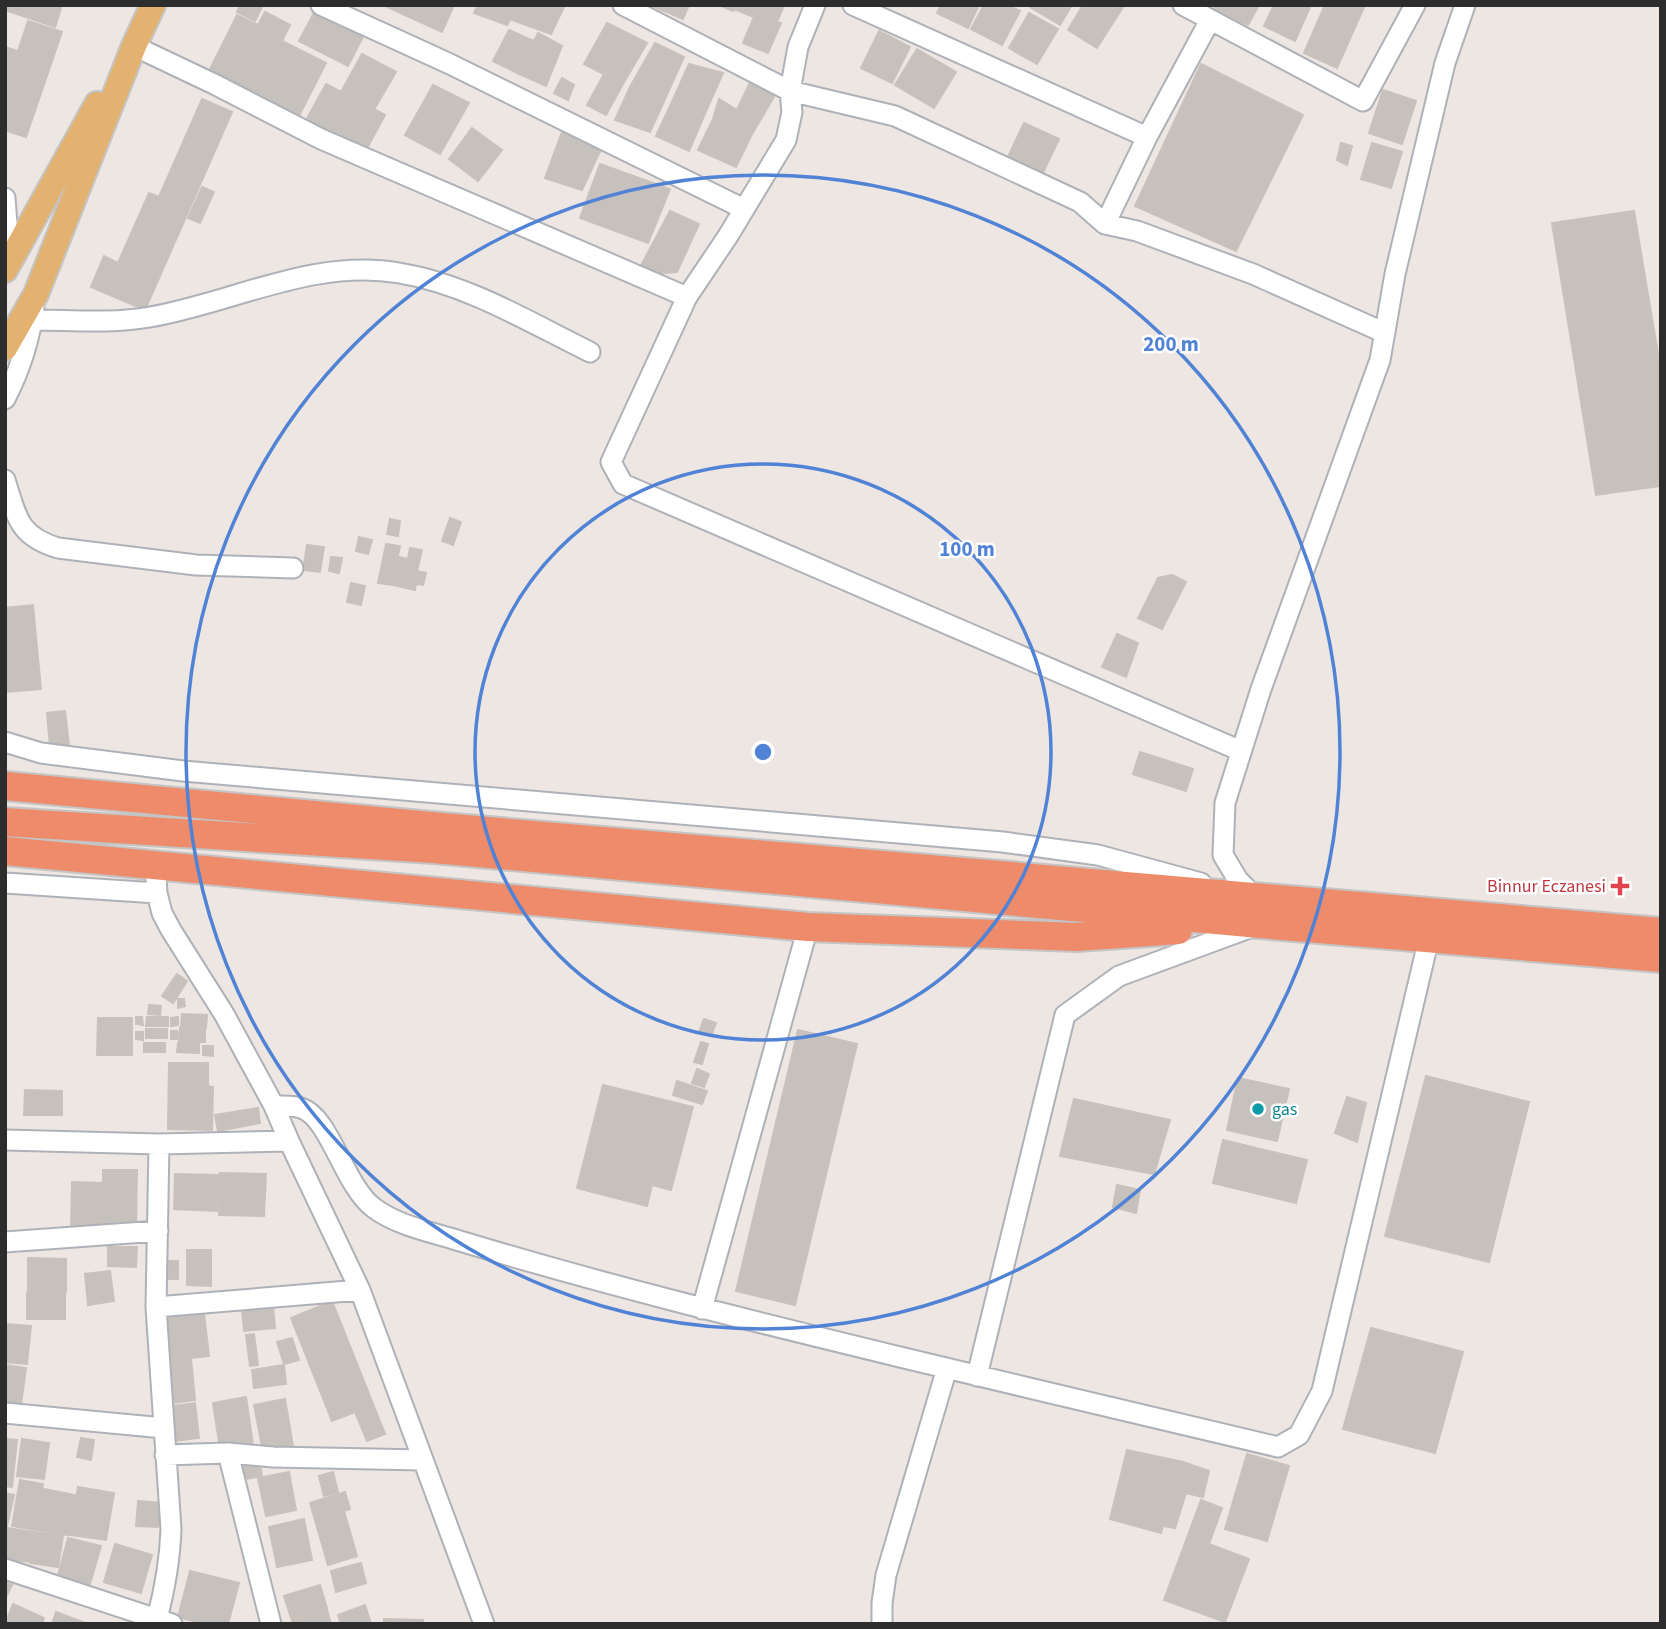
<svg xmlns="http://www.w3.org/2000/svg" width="1666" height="1629" viewBox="0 0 1666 1629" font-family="'Source Sans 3',sans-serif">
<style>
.building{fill:#c6c1bd;stroke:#c9c1bb;stroke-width:2}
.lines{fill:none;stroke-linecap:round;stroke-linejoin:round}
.minor-casing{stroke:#aeb2b8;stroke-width:23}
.major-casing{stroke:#c4c4c4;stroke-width:28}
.highway-casing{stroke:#c4c4c4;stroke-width:32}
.minor{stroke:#fff;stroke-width:19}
.major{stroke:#e3b270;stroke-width:24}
.highway{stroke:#ee8b6b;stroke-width:28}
.ring{fill:none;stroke:#5082d5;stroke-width:3.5}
.health-dot{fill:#e0444e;stroke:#fff;stroke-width:2.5}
.culture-dot{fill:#0f9aa8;stroke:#fff;stroke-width:2.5}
.labels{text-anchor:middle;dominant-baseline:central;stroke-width:5;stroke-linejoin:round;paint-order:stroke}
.health-label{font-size:18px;fill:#be3a42;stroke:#fff;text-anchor:end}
.culture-label{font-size:18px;fill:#0d838f;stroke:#fff;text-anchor:start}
.centre{fill:#5082d5;stroke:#fff;stroke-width:3.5}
.ring-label{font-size:21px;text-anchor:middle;font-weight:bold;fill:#5082d5;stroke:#fff;stroke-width:5;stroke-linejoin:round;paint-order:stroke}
</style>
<rect width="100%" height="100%" fill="#ede6e2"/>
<path class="building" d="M 5,5 L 62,5 L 55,27 L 5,10 Z
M 240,5 L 263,5 L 255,21 L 237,12 Z
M 383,5 L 454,5 L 442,32 Z
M 478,5 L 519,5 L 507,25 L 474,13 Z
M 520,5 L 565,5 L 551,34 L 512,20 Z
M 650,5 L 689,5 L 683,19 Z
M 719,5 L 784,5 L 777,22 L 781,23 L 768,53 L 743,43 L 754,17 L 734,9 L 733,11 Z
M 941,5 L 979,5 L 968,28 L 937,13 Z
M 984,5 L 1008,5 L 1020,11 L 1002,45 L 971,29 Z
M 1031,5 L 1072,5 L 1060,25 L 1030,7 Z
M 1083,5 L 1120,5 L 1123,7 L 1097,48 L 1068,30 Z
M 1216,5 L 1259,5 L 1248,25 L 1213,10 Z
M 1274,5 L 1311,5 L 1295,41 L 1264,26 Z
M 1325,5 L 1365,5 L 1337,68 L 1304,53 Z
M 316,9 L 365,33 L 348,66 L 299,41 Z
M 265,12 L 290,25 L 282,41 L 326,63 L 297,120 L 207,75 L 237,15 L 258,25 Z
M 1029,13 L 1058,29 L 1037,64 L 1009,48 Z
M 28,21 L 62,32 L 26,137 L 7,131 L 8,48 L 18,51 Z
M 607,23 L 647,43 L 623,84 L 584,64 Z
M 509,30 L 534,41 L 517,73 L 493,61 Z
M 879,31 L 910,47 L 892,83 L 861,68 Z
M 538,33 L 562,46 L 546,86 L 517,73 Z
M 655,43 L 684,57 L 665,99 L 630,87 Z
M 917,49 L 956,72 L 934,108 L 895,85 Z
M 362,54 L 396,72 L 375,108 L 342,90 Z
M 689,64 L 723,73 L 704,116 L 671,104 Z
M 1201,64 L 1303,115 L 1236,251 L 1135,206 Z
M 604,74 L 623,84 L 606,115 L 587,105 Z
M 753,76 L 779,88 L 751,136 L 713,119 L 719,99 L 737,110 Z
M 562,78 L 574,85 L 568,100 L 554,93 Z
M 326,84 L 385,115 L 364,154 L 305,122 Z
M 433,85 L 469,103 L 440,154 L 405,135 Z
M 630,87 L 665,99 L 650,132 L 615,120 Z
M 1383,90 L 1416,101 L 1402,144 L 1369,133 Z
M 202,99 L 232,112 L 145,310 L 91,287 L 104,256 L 118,263 L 149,193 L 159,197 Z
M 671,104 L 704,116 L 689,151 L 656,136 Z
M 713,119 L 751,136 L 736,167 L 698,150 Z
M 1024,123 L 1059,139 L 1042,175 L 1007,159 Z
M 565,124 L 604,143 L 582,190 L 545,178 Z
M 472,128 L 502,150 L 478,181 L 449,159 Z
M 1341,143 L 1352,146 L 1347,165 L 1337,160 Z
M 1372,143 L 1402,152 L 1391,188 L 1361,179 Z
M 600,164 L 670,189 L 648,243 L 580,218 Z
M 202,187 L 214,192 L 200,223 L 188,218 Z
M 670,211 L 699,224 L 677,272 L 636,275 Z
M 1634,211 L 1661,372 L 1661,486 L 1596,495 L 1552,223 Z
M 450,518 L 461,522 L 453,545 L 442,541 Z
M 390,519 L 400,521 L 398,536 L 387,534 Z
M 359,537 L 372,540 L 368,554 L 356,551 Z
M 386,544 L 400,546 L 392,585 L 378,583 Z
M 307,545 L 324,547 L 320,572 L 303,570 Z
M 410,548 L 422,550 L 417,571 L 426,573 L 423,585 L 416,584 L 415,590 L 393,585 L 399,557 L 408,559 Z
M 331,557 L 342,558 L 339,573 L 329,571 Z
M 1172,575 L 1186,582 L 1162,629 L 1138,618 L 1158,578 Z
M 351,583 L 365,586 L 361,605 L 347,602 Z
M 33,605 L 41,689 L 6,692 L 5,608 Z
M 1117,634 L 1138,643 L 1126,677 L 1102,667 Z
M 65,711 L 69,745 L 50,747 L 47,713 Z
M 1140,752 L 1193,769 L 1186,791 L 1133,774 Z
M 177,974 L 187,981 L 173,1003 L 162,996 Z
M 178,999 L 184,999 L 185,1006 L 178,1008 Z
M 149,1005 L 161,1006 L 160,1015 L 148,1014 Z
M 182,1014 L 207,1015 L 206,1028 L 181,1027 Z
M 136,1017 L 142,1017 L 143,1025 L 136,1024 Z
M 147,1017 L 168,1017 L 168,1026 L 146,1026 Z
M 178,1017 L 178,1025 L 171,1026 L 171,1018 Z
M 98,1018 L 132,1018 L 132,1055 L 97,1055 Z
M 704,1019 L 716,1023 L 711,1036 L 699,1032 Z
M 180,1028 L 205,1029 L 205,1042 L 179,1041 Z
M 146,1029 L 167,1029 L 167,1038 L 146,1038 Z
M 798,1030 L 857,1044 L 795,1305 L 736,1291 Z
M 171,1031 L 177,1031 L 178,1039 L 171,1039 Z
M 136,1032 L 143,1032 L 143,1040 L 136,1039 Z
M 701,1042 L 708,1044 L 702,1064 L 694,1062 Z
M 144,1043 L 165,1043 L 165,1052 L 144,1052 Z
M 178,1043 L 199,1043 L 199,1053 L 177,1052 Z
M 203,1046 L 213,1046 L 213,1056 L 203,1055 Z
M 169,1063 L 208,1063 L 208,1086 L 213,1087 L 212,1130 L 168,1129 Z
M 697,1069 L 709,1074 L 704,1087 L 692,1083 Z
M 1426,1076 L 1529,1102 L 1489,1262 L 1385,1236 Z
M 1238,1078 L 1289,1089 L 1277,1141 L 1227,1130 Z
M 677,1081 L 707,1091 L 702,1104 L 673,1095 Z
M 603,1085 L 693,1107 L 671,1190 L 652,1185 L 647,1206 L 577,1188 Z
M 25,1090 L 62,1091 L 62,1115 L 24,1115 Z
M 1347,1097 L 1366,1103 L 1357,1142 L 1335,1133 Z
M 1074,1099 L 1170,1120 L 1154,1174 L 1060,1156 Z
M 258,1108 L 260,1123 L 218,1131 L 215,1115 Z
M 1223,1140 L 1307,1160 L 1296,1203 L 1213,1183 Z
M 103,1170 L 137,1170 L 136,1229 L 71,1228 L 72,1182 L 103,1183 Z
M 220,1173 L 266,1174 L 264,1216 L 219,1215 Z
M 175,1174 L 218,1175 L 217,1211 L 174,1209 Z
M 1117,1185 L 1140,1190 L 1136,1213 L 1113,1207 Z
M 108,1247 L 137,1247 L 136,1267 L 108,1266 Z
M 187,1250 L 211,1250 L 211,1286 L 187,1285 Z
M 28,1258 L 66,1259 L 66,1292 L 28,1292 Z
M 169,1261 L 178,1261 L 178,1279 L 169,1279 Z
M 110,1271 L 114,1301 L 88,1305 L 85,1274 Z
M 27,1293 L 65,1293 L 65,1319 L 27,1319 Z
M 332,1301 L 385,1434 L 367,1441 L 355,1412 L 332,1421 L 291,1318 Z
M 273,1306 L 275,1328 L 244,1331 L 242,1309 Z
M 204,1313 L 209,1356 L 168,1361 L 163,1318 Z
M 5,1324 L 31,1326 L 27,1364 L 5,1362 Z
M 1371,1328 L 1463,1352 L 1435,1453 L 1343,1429 Z
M 254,1334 L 258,1365 L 250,1366 L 246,1335 Z
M 292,1338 L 299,1360 L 284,1364 L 277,1342 Z
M 191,1359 L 195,1400 L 173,1403 L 168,1362 Z
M 5,1365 L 26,1368 L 20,1412 L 5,1410 Z
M 284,1365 L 286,1384 L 254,1388 L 252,1370 Z
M 246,1397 L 253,1445 L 220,1449 L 213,1403 Z
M 285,1399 L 293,1446 L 263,1452 L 254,1405 Z
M 195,1403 L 199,1438 L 176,1441 L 172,1406 Z
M 81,1438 L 94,1440 L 91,1460 L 77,1457 Z
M 5,1439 L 17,1440 L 12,1487 L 5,1486 Z
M 22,1439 L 49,1443 L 44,1479 L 17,1476 Z
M 1127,1450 L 1183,1462 L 1209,1471 L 1203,1497 L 1186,1493 L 1175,1528 L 1163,1526 L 1161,1533 L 1110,1519 Z
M 1247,1454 L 1289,1466 L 1267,1541 L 1225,1529 Z
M 260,1464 L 262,1476 L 245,1479 L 244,1467 Z
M 289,1472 L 296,1510 L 266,1516 L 258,1478 Z
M 333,1472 L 338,1492 L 324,1496 L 319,1476 Z
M 20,1480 L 43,1484 L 36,1530 L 12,1526 Z
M 78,1487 L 114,1493 L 106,1540 L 70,1535 Z
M 44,1489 L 75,1495 L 68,1535 L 37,1530 Z
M 345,1492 L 350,1509 L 344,1511 L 357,1556 L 328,1565 L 310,1503 Z
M 5,1493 L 14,1495 L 7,1526 L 5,1525 Z
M 1201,1500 L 1222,1508 L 1209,1544 L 1249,1559 L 1225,1622 L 1164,1600 Z
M 138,1501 L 161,1503 L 158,1527 L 136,1526 Z
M 304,1519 L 312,1560 L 277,1567 L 269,1527 Z
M 7,1528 L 34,1532 L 30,1562 L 5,1559 Z
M 35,1532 L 63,1536 L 58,1567 L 30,1563 Z
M 68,1538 L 101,1546 L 90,1584 L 58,1575 Z
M 115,1544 L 152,1555 L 141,1593 L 104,1582 Z
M 361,1563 L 366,1583 L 336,1592 L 331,1571 Z
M 190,1571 L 239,1583 L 228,1624 L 205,1624 L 178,1617 Z
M 5,1582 L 12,1585 L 6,1597 L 5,1596 Z
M 320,1585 L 327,1608 L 291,1618 L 284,1596 Z
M 13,1604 L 44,1618 L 42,1624 L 5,1624 Z
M 365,1605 L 371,1624 L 341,1624 L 338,1615 Z
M 327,1610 L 331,1624 L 293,1624 L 292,1620 Z
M 56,1612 L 85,1623 L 84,1624 L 52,1624 Z
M 384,1619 L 423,1620 L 423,1624 L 384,1624 Z"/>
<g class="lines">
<g class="minor-casing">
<path id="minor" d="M 321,5 L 450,64 L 744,209
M 623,5 L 790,91 L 895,116 L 1080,202 L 1105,224 L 1147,137 L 1210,20
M 853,5 L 1147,137
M 1183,5 L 1363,101 L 1415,5
M 134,46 L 214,84 L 321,139 L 687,297 L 728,236 L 786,140 L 792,112 L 790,91 L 798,47 L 815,5
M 5,198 L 10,263
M 1105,224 L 1137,231 L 1253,274 L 1385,333
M 687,297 L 611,462 L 623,484 L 1241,751
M 33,320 C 71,320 111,324 150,317 C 232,303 313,258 399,273 C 467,284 529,322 590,352
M 5,399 C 19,372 30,338 34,307
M 5,480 C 17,517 18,536 58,548 L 196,565 L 293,568
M 5,742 L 41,753 L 183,771 L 1003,842 L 1098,855 L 1201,883
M 155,864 L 157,893 L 162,913 L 171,930 L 224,1014 L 274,1106 L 289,1141 L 360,1290 L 484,1624
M 5,883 L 157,893
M 1256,898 L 1238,880 L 1223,855 L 1225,803 L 1261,689 L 1380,360 L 1395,274 L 1445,63 L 1465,5
M 274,1106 C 283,1106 293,1105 301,1108 C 330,1117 344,1186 374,1208 C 398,1226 432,1232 460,1241 C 605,1285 752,1321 900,1357 C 1026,1387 1152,1418 1278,1447 L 1299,1435 L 1322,1391 L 1429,938
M 5,1140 L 159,1144 L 289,1141
M 5,1242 L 158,1231
M 156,1307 L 360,1290
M 702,1309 L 808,927
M 977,1376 L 1065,1015 L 1119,976 L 1252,927
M 5,1413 L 164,1428
M 228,1453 L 271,1624
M 165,1455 L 228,1453 L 273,1457 L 423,1460
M 5,1569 L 172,1624
M 157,1619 C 165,1588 170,1561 171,1529 L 156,1307 L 159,1144
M 882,1624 L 882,1603 L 886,1575 L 947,1368"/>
</g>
<g class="major-casing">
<path id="major" d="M 5,270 L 97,104
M 5,348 L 36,294 L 134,46 L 153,5"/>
</g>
<g class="highway-casing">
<path id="highway" d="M 5,786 L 442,827 L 1661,932
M 5,822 L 434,849 L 1260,924 L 1661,958
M 5,851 L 808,927 L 1077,937 L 1178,930"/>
</g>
<use href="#minor" class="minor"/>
<use href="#major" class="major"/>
<use href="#highway" class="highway"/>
</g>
<g class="ring">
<circle cx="763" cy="752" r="288"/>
<circle cx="763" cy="752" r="577"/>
</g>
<path class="health-dot" d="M1616.5 875.5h7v7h7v7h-7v7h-7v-7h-7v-7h7z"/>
<circle class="culture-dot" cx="1258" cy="1109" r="7"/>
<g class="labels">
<g class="health-label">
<text x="1606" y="886">Binnur Eczanesi</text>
</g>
<g class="culture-label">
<text x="1272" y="1109">gas</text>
</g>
</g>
<circle cx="763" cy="752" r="10" class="centre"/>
<g class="ring-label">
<text x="1171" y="351">200 m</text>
<text x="967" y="556">100 m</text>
</g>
<rect width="1666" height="1629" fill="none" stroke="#2d2d2d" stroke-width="14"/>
</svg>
